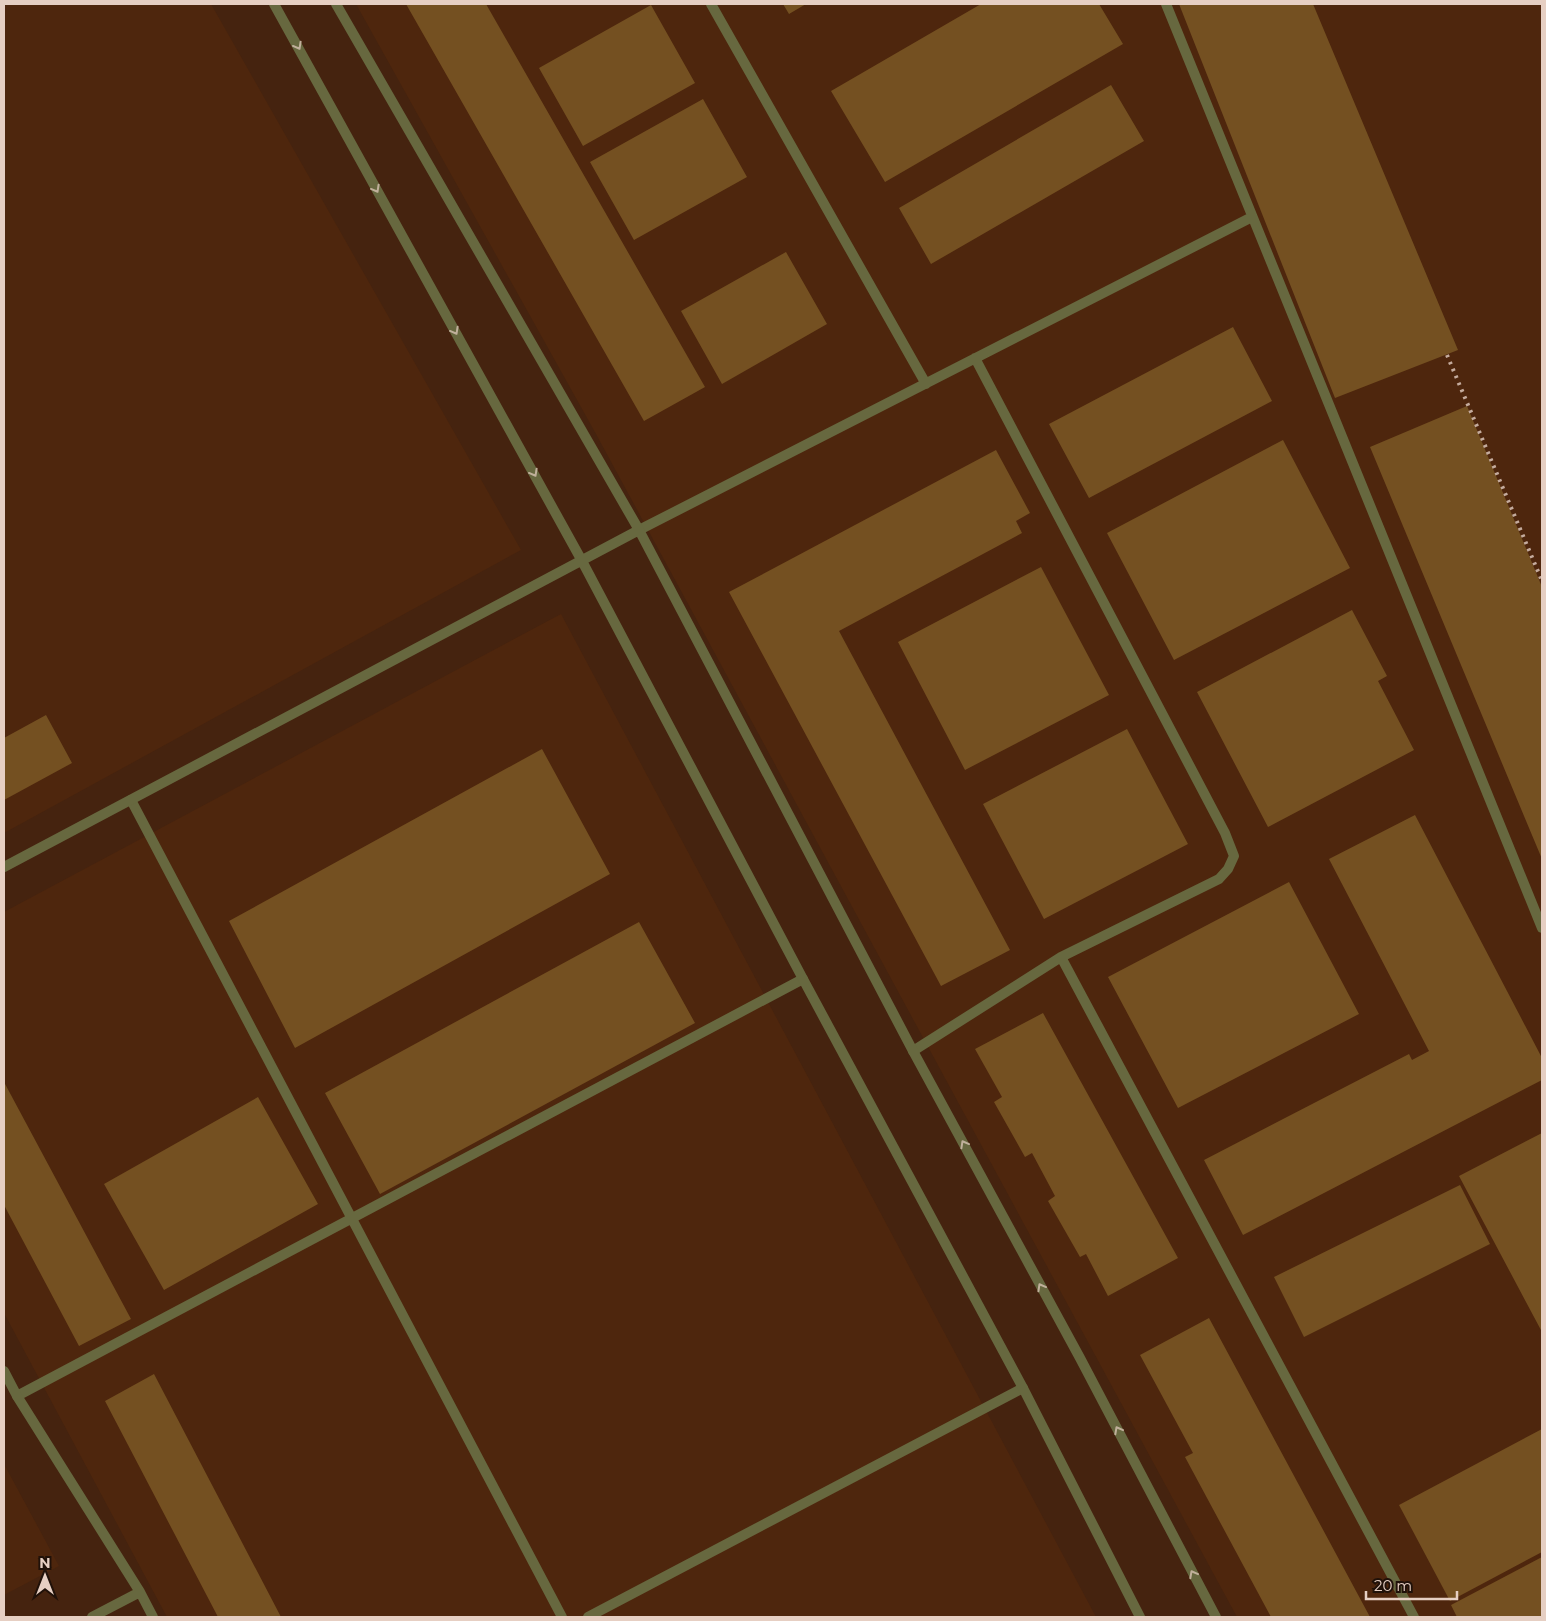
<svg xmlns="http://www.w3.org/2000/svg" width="1546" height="1621" viewBox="0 0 1546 1621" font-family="Montserrat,sans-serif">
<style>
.built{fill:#4e260d}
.building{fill:#745021}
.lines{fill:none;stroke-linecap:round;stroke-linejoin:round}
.service{stroke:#67683f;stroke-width:10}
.minor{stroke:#67683f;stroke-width:10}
.tertiary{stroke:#67683f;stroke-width:10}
.rail{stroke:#c4ab9d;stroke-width:4;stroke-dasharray:2.5 5;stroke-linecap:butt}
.oneway{stroke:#c0b09b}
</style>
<rect width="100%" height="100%" fill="#45230f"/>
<path class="built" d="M 4,4 L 211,4 L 521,550 L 4,833 Z
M 356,4 L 1542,4 L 1542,1617 L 1237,1617 L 596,434 Z
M 561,614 L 1096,1617 L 167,1617 L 4,1313 L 4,912 Z
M 4,1464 L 59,1566 L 4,1595 Z"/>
<path class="building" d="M 406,4 L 486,4 L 705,387 L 644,421 Z
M 783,4 L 806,4 L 789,14 Z
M 981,4 L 1099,4 L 1123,44 L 885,182 L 831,91 Z
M 1179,4 L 1313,4 L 1458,350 L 1335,398 Z
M 651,5 L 695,83 L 583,146 L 539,68 Z
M 1111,85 L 1144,141 L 931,264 L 899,208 Z
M 703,99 L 747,177 L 634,240 L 590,162 Z
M 786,252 L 827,324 L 722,384 L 681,311 Z
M 1233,327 L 1272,401 L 1089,498 L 1049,424 Z
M 1467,406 L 1542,587 L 1542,859 L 1370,447 Z
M 1283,440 L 1350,568 L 1174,660 L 1107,533 Z
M 996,450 L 1030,513 L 1016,521 L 1022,533 L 839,631 L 1010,950 L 941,986 L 729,592 Z
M 1041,567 L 1109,695 L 965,770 L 898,642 Z
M 1352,610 L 1387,676 L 1378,681 L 1414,750 L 1268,827 L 1197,692 Z
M 46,715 L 72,763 L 4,800 L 4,738 Z
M 1127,729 L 1188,844 L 1044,919 L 983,804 Z
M 542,749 L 610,874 L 295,1048 L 229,921 Z
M 1415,815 L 1542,1058 L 1542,1080 L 1243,1235 L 1204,1160 L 1409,1054 L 1412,1060 L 1429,1051 L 1329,859 Z
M 1289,882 L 1359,1014 L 1178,1108 L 1108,977 Z
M 639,922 L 695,1023 L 380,1194 L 325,1093 Z
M 1043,1013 L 1178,1258 L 1108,1296 L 1086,1254 L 1080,1257 L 1048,1201 L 1055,1196 L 1032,1153 L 1025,1157 L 994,1102 L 1002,1097 L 975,1049 Z
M 4,1082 L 131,1319 L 79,1346 L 4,1205 Z
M 258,1097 L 318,1204 L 164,1290 L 104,1184 Z
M 1542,1133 L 1542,1332 L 1459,1176 Z
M 1460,1185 L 1490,1244 L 1304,1337 L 1274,1277 Z
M 1209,1318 L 1370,1617 L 1271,1617 L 1185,1457 L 1193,1453 L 1140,1355 Z
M 154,1374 L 281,1617 L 218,1617 L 105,1401 Z
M 1542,1429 L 1542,1552 L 1450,1601 L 1399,1505 Z
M 1542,1557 L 1542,1617 L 1457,1617 L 1451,1605 Z"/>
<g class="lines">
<path class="service" d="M 711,4 L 926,384
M 1166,4 L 1542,928
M 639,530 L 1252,217
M 1061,957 L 1414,1617
M 913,1051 L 1061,957 L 1219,879 L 1228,869 L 1234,856 L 1225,833 L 975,358"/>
<path class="minor" d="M 131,800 L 562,1617
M 17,1396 L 803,979
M 588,1617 L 1023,1388"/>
<path class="tertiary" d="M 274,4 L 582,561 L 803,979 L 1023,1388 L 1140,1617
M 336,4 L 639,530 L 913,1051 L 1080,1358 L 1216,1617
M 4,867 L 639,530
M 4,1371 L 17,1396 L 140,1592 L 153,1617
M 92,1617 L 140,1592"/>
<path class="rail" d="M 1447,355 L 1542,581"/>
</g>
<defs><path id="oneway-chevron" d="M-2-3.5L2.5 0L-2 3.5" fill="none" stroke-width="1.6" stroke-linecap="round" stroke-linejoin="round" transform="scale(1.25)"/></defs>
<g class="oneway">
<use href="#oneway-chevron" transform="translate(298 46) rotate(61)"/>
<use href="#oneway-chevron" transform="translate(376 189) rotate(61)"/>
<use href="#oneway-chevron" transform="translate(455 331) rotate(61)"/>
<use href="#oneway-chevron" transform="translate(534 473) rotate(61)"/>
<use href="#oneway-chevron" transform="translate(964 1144) rotate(-119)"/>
<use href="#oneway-chevron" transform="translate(1041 1287) rotate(-119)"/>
<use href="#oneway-chevron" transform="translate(1118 1430) rotate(-118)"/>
<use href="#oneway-chevron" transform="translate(1193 1574) rotate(-118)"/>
</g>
<rect width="1546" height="1621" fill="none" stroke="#e6cfc3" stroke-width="10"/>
<g transform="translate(45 1576)" stroke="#201109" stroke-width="4" paint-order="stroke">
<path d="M0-4L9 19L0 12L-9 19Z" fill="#e6cfc3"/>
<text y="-8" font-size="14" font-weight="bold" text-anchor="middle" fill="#e6cfc3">N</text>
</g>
<path d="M1366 1591v8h91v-8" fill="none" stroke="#e6cfc3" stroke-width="2.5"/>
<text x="1374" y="1591" font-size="15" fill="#e6cfc3" stroke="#201109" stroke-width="4" paint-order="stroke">20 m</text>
</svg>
